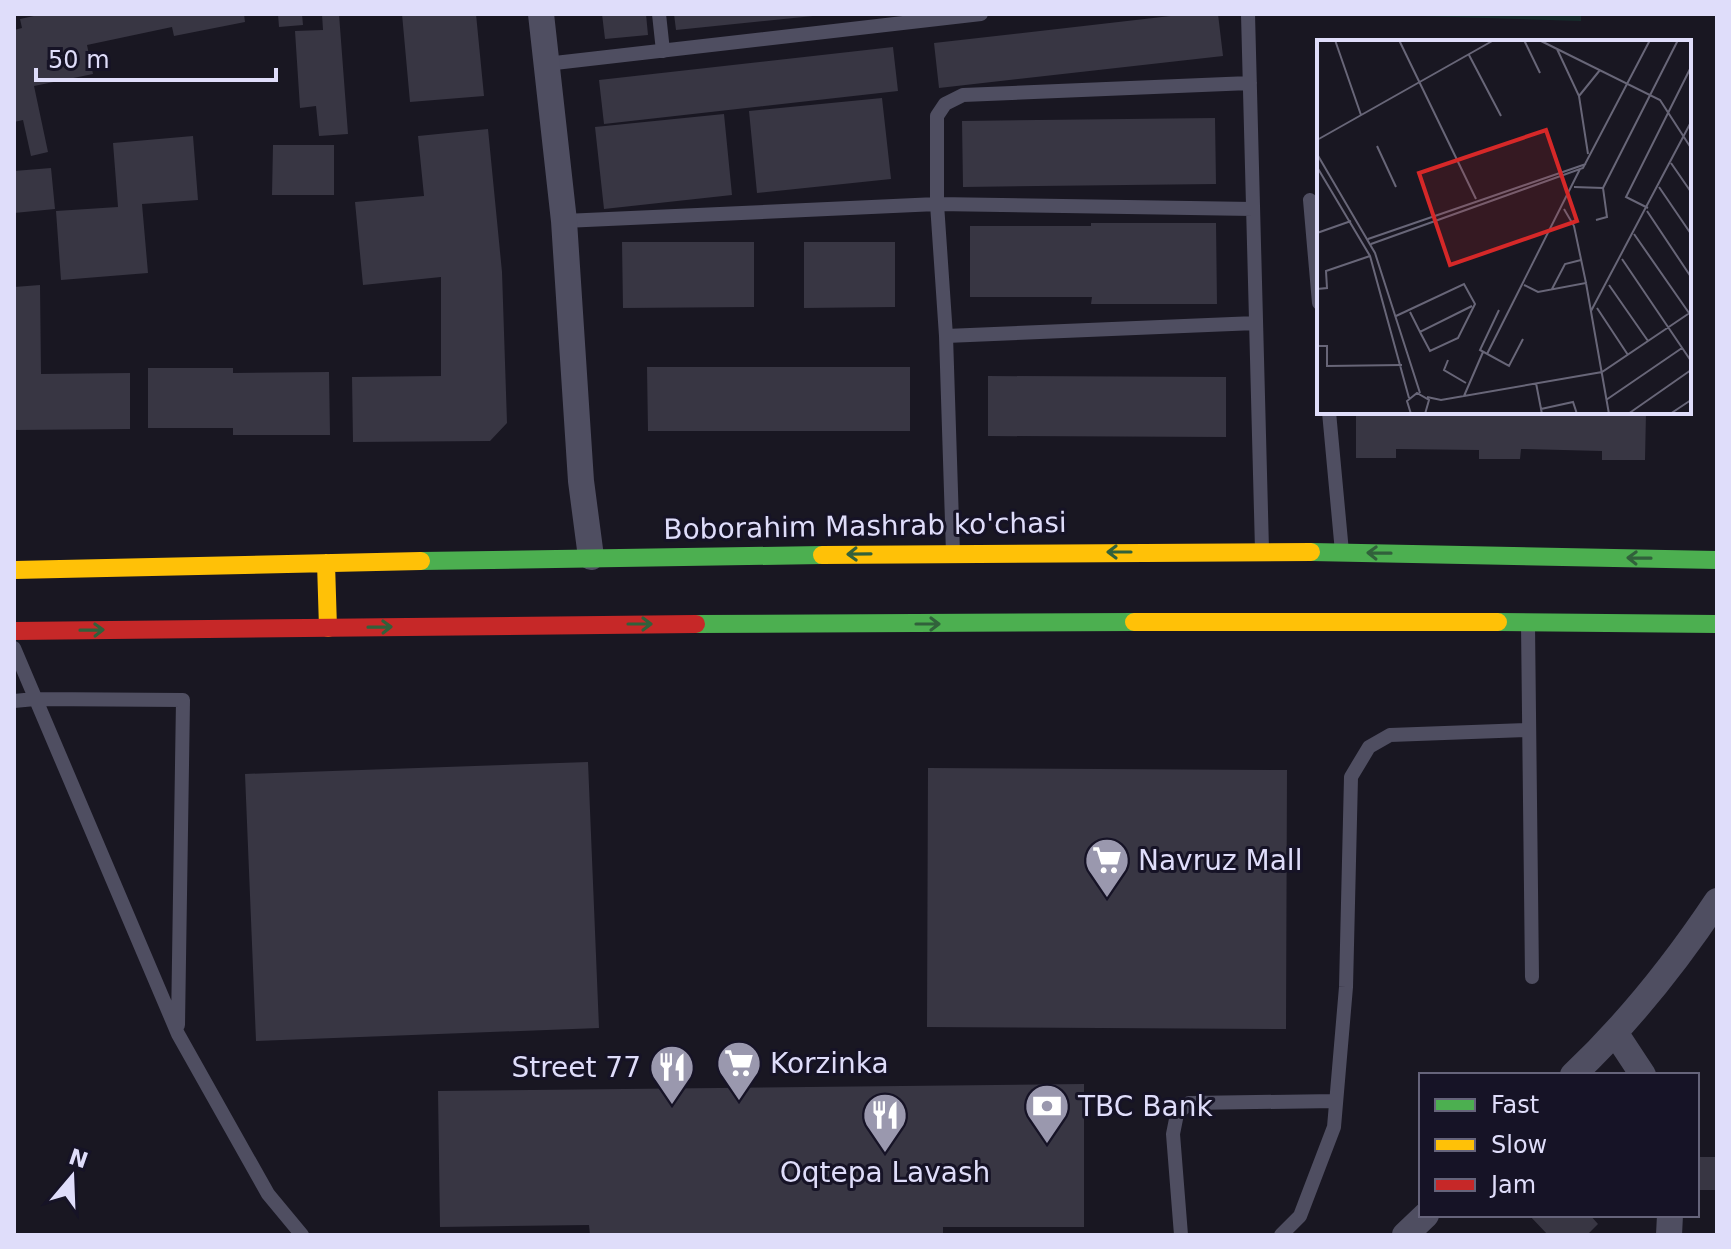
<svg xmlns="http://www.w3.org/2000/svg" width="1731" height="1249" viewBox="0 0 1731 1249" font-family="'DejaVu Sans',sans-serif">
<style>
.green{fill:#172c2c}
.building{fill:#383643}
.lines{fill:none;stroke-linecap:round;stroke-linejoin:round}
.lane{stroke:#4f4e61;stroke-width:14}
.street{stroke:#4f4e61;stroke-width:26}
.fast{stroke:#4caf50;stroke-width:18}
.slow{stroke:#ffc107;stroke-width:18}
.jam{stroke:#c62828;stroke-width:18}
.oneway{stroke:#31613b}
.labels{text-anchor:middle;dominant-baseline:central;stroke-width:6;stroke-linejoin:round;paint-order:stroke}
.street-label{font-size:28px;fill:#dfddfa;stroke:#161326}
.poi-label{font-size:28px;fill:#dfddfa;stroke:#161326;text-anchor:start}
.inset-road{fill:none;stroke:#686678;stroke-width:2}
.view{fill:#d62828;fill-opacity:0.15;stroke:#d62828;stroke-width:4}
.inset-edge{fill:none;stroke:#dfddfa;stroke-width:4}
</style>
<rect width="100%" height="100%" fill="#191722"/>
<path class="green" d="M 1355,14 L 1581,14 L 1581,21 Z"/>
<path class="building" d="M 43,14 L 244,14 L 245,22 L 174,36 L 172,27 L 87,45 L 93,74 L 34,86 L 48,152 L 31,156 L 23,120 L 14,122 L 14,30 L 22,28 L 20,19 Z
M 278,14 L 302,14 L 303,25 L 279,27 Z
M 322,14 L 339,14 L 348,134 L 319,136 L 316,106 L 300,108 L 295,31 L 323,30 Z
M 402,14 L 476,14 L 484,96 L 410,102 Z
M 602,14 L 646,14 L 648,35 L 605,39 Z
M 674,14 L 813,14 L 813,16 L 676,30 Z
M 1188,14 L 1218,14 L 1223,56 L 939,88 L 934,43 Z
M 893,47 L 898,91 L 604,124 L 599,80 Z
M 882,98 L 891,179 L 757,193 L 749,111 Z
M 724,114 L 732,195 L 604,209 L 595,127 Z
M 1215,118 L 1216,184 L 963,187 L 962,121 Z
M 488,129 L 502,272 L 507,423 L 490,441 L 353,442 L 352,377 L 441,376 L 441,277 L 363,285 L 355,202 L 424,196 L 418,136 Z
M 193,136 L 198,200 L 142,204 L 148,273 L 61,280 L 56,211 L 118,207 L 113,143 Z
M 273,145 L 334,145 L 334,195 L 272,195 Z
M 51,168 L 55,209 L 14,213 L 14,171 Z
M 1091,223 L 1216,223 L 1217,304 L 1091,304 L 1092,297 L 970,297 L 970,226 L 1091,226 Z
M 622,242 L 754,242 L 754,307 L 623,308 Z
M 804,242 L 895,242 L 895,307 L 804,308 Z
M 40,285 L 41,374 L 130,373 L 130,429 L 14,430 L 14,287 Z
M 647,367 L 910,367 L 910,431 L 648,431 Z
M 148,368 L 233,368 L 233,373 L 329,372 L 330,435 L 233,435 L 233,428 L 148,428 Z
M 988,376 L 1226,377 L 1226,437 L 988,436 Z
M 1356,412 L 1646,412 L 1645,460 L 1602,460 L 1602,451 L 1521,449 L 1520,459 L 1479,459 L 1479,450 L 1396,449 L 1396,458 L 1356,458 Z
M 588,762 L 599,1028 L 256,1041 L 245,774 Z
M 928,768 L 1287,770 L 1286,1029 L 927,1027 Z
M 1084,1084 L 1084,1227 L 943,1227 L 943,1235 L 590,1235 L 589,1225 L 440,1227 L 438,1091 Z
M 1699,1157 L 1717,1157 L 1717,1190 L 1700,1190 Z
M 1529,1215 L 1590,1215 L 1598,1224 L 1587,1235 L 1548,1235 Z"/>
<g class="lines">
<path class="lane" d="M 659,14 L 663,51
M 1248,14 L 1262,550
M 546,64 L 981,14
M 1250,83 L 963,95 L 945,104 L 937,116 L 937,204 L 1253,209
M 1310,200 L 1319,303
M 564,221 L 937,204 L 946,336 L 953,553
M 946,336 L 1256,323
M 1329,412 L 1342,552
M 1528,625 L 1532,977
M 14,648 L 178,1034 L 268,1194 L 302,1235
M 14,701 L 35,699 L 183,700 L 178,1025
M 1181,1235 L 1173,1134 L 1177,1114 L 1189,1103 L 1336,1101
M 1281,1235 L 1300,1216 L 1334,1127 L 1346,987 L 1351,777 L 1369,747 L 1390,735 L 1529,730"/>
<path class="street" d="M 541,14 L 564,221 L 581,481 L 591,557
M 1616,1034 L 1643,1075
M 1573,1075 C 1628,1023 1675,964 1717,901
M 1405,1235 L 1426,1215
M 1669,1235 L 1670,1215"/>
<path class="fast" d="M 1311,552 L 1717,560
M 421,561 L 822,555
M 1498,622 L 1717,624
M 696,624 L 1134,622"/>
<path class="slow" d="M 822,555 L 1311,552
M 326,563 L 328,628
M 14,570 L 421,561
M 1134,622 L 1498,622"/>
<path class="jam" d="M 14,631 L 696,624"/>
</g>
<defs><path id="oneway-shaft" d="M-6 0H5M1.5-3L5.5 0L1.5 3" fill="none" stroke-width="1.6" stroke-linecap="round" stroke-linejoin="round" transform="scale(2)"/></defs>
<g class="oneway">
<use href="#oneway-shaft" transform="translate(1119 552) rotate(180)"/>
<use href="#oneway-shaft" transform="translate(1379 553) rotate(-179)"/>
<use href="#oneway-shaft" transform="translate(859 554) rotate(179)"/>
<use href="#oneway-shaft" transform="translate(1639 558) rotate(-179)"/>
<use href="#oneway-shaft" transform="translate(640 624)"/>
<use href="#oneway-shaft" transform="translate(928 624)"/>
<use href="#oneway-shaft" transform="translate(380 627) rotate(-1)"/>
<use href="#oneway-shaft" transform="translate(92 630) rotate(-1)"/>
</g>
<defs>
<g id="supermarket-pin" transform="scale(2.3)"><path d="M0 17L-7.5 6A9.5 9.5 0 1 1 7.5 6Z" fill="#9a98ae" stroke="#161326"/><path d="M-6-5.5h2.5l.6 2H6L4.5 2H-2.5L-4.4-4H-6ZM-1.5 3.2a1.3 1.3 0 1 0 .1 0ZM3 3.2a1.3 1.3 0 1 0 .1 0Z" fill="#fff"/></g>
<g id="restaurant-pin" transform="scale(2.3)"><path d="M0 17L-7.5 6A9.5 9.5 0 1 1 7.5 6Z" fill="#9a98ae" stroke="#161326"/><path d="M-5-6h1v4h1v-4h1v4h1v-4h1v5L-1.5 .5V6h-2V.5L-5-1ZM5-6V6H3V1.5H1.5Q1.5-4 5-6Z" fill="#fff"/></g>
<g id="bank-pin" transform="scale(2.3)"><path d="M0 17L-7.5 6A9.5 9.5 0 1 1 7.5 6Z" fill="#9a98ae" stroke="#161326"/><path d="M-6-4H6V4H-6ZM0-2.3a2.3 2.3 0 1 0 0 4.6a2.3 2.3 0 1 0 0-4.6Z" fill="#fff"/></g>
</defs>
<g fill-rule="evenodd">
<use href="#supermarket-pin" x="1107" y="860"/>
<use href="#supermarket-pin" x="739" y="1063"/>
<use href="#restaurant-pin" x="672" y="1067"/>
<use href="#bank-pin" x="1047" y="1106"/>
<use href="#restaurant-pin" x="885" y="1115"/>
</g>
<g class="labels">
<g class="street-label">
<text transform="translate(865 526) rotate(-1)">Boborahim Mashrab ko'chasi</text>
</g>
<g class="poi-label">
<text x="1138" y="860">Navruz Mall</text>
<text x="770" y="1063">Korzinka</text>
<text x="641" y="1067" text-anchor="end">Street 77</text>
<text x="1078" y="1106">TBC Bank</text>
<text x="885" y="1172" text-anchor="middle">Oqtepa Lavash</text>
</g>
</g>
<g transform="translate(1317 40)">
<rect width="374" height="374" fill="#191722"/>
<path class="inset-road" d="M 18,0 L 44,75M 82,0 L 159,159M 207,0 L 223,33M 222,0 L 343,60 L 374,108M 240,9 L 262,56 L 271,114M 152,15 L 184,76M 262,56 L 283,30M 0,100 L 177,0M 60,106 L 79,147M 0,114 L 58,213 L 103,353M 354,123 L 374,152M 0,127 L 53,216 L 92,358M 257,147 L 286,148M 342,147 L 374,194M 331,168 L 309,157 L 374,27M 330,171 L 374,237M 279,180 L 290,177 L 286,148 L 361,0M 0,193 L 34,181M 317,194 L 372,273M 51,199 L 269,124M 54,204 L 266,128 L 333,0M 305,219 L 374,321M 269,243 L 292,374M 207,245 L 221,252 L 269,243 L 257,186 L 247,169M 292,245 L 331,301M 0,249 L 10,248 L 9,231 L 53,216M 235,249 L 248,224 L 264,220M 280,268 L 311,315M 182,270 L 163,310 L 192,326 L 206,299M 274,271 L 374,82M 93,272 L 103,292 L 155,266M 79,276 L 147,244 L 158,264 L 141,298 L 113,311 L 103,292M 0,306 L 10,306 L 10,326 L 85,325M 170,314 L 263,129M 131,320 L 127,330 L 149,343M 219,343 L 225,374M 147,356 L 166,312M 110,357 L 124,360 L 285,332 L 374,272M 289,360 L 365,308M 224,369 L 256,362 L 260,374M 94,374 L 90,361 L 100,353 L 112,360 L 108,374M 311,374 L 374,330M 353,374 L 374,360"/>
<path class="view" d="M 229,90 L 260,181 L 133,225 L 102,133 Z"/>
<rect width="374" height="374" class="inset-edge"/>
</g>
<rect width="1731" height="1249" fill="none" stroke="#dfddfa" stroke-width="32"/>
<rect x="1419" y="1073" width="280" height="144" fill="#161326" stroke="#66647b" stroke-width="2"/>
<rect x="1435" y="1099" width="40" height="12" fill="#4caf50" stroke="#66647b" stroke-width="2"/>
<text x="1491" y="1113" font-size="24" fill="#dfddfa">Fast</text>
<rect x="1435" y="1139" width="40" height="12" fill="#ffc107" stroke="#66647b" stroke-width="2"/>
<text x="1491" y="1153" font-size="24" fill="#dfddfa">Slow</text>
<rect x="1435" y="1179" width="40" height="12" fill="#c62828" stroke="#66647b" stroke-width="2"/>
<text x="1491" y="1193" font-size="24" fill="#dfddfa">Jam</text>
<g transform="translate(72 1177) rotate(19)" stroke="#161326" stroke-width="6" paint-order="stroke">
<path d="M0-6L14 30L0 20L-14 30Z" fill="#dfddfa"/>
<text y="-12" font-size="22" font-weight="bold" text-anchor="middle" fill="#dfddfa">N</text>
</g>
<path d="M36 68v12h240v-12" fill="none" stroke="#dfddfa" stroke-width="4"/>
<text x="48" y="68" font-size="24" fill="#dfddfa" stroke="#161326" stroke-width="6" paint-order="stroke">50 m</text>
</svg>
